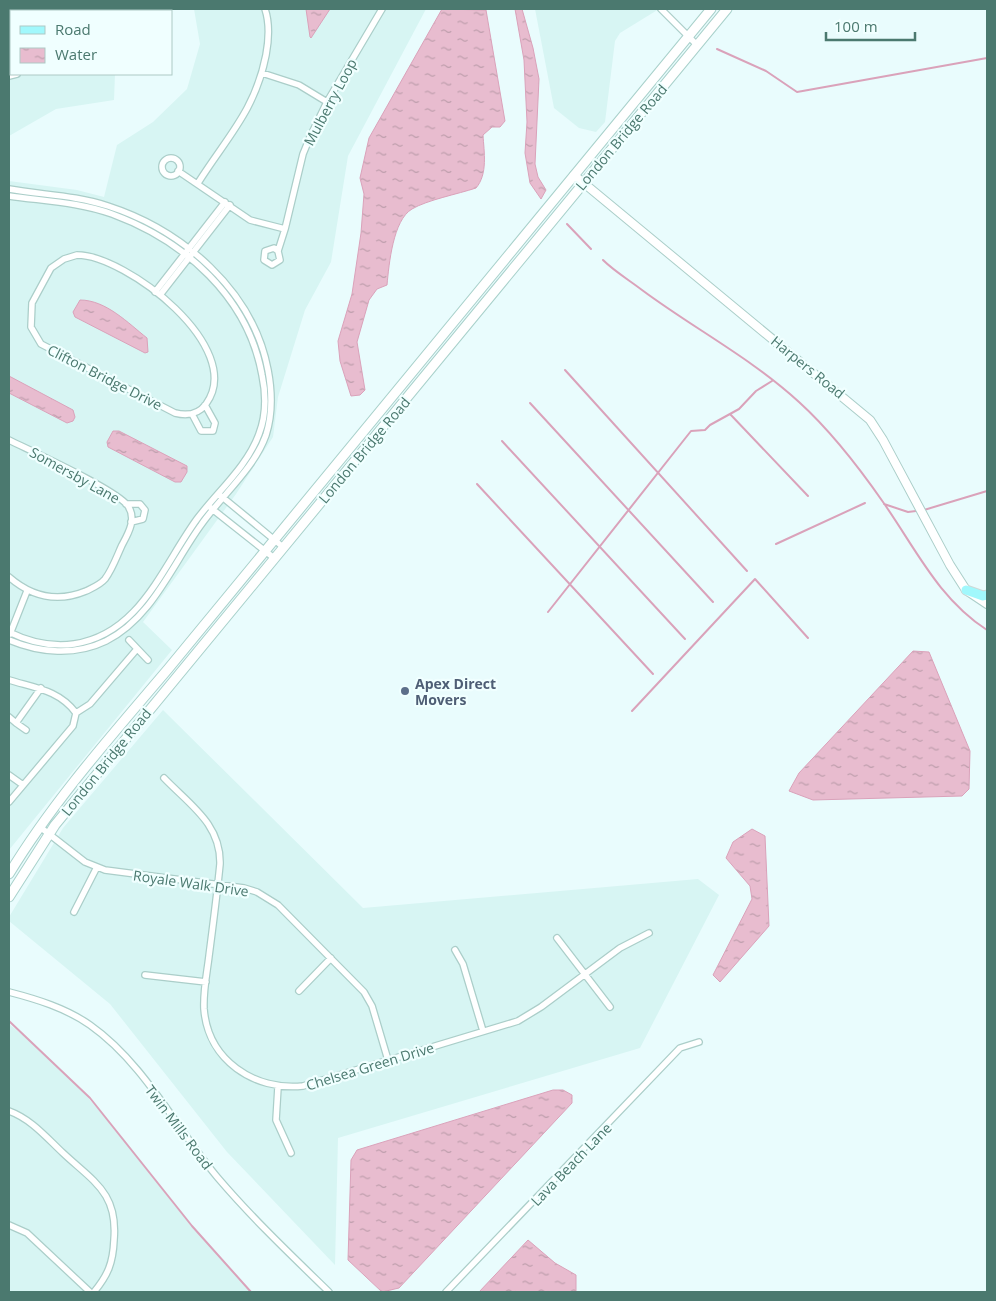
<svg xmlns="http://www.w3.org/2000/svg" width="996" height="1301" viewBox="0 0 996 1301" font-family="'Open Sans',sans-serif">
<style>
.residential{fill:#d7f5f3}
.water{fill:url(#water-ripples);stroke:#daa2ba}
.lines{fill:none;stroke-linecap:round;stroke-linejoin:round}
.stream{stroke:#daa2ba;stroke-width:2}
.minor-casing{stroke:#abcec9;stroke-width:8}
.tertiary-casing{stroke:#abcec9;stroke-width:10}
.secondary-casing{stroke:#a9d1cb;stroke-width:11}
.primary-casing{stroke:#cdd9d7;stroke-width:11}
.minor{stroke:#fff;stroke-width:5.5}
.tertiary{stroke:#fff;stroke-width:8}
.secondary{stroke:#fff;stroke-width:9}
.primary{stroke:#a1f8fc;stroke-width:9}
.service-dot{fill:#5c6f8a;stroke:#f0ffff;stroke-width:2}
.labels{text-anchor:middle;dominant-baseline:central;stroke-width:4.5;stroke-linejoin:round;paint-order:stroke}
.street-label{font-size:14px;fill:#4b796f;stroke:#f0ffff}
.service-label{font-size:14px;font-weight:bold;fill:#4e5e75;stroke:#f0ffff;text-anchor:start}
</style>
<defs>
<pattern id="water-ripples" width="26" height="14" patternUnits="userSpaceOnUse" patternTransform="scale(1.25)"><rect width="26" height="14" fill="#e8bccf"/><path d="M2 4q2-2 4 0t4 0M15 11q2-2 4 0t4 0" fill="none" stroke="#be9eac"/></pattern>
</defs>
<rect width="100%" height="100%" fill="#e9fcfd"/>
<path class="residential" d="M 9,9 L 122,9 L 121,11 L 11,11 L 11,74 L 115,74 L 114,100 L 56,109 L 9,136 Z
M 194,9 L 426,9 L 348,156 L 331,262 L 305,310 L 278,397 L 273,437 L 236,494 L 143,622 L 172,650 L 9,850 L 9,181 L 77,190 L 104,197 L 117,145 L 153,122 L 187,89 L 200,44 Z
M 535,9 L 659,9 L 620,33 L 615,41 L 605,122 L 596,132 L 579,128 L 554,108 Z
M 163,710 L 363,908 L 698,879 L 719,895 L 640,1048 L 338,1138 L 335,1265 L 227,1152 L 110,1004 L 9,921 L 9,917 L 63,828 Z
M 9,1024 L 29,1040 L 83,1092 L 124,1139 L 175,1206 L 251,1292 L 9,1292 Z"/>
<path class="water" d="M 306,9 L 330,9 L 311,38 L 310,37 Z
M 442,9 L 486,10 L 505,121 L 500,127 L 492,127 L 483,135 C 484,152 488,174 476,188 C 458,194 427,200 412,209 C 393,220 389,264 387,285 L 377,289 L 369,300 L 357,342 L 365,390 L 360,395 L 351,396 L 340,361 L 338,341 L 352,294 L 361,233 L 364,194 L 360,178 L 369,138 Z
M 515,9 L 522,9 L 533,48 L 539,79 L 535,164 L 538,177 L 546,190 L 541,199 L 530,183 L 525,153 L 527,122 L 524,60 Z
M 80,300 C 106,300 128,323 147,338 L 148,352 L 145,353 L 75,317 L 73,312 Z
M 9,376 L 73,410 L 75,417 L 73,421 L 67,423 L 9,393 Z
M 113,431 L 119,431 L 187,466 L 187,472 L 181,482 L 175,482 L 108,447 L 107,442 Z
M 913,651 L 929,652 L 970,751 L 969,789 L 962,796 L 813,800 L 789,791 L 799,773 Z
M 752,829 L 765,836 L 769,926 L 720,982 L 713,975 L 752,899 L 750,886 L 726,858 L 733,842 Z
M 553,1090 L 563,1090 L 572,1095 L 572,1103 L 399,1288 L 382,1292 L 348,1260 L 351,1160 L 357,1150 Z
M 528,1240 L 555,1263 L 576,1275 L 576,1292 L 479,1292 Z"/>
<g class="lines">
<path class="stream" d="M 717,49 L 766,71 L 797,92 L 987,58
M 567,224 L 591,249
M 603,260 C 614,271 629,280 642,290 C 693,328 751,358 799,402 C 832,432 858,466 883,502 C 916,549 938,598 987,630
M 565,370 L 747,571
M 530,403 L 713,602
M 730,414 L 808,496
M 502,441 L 685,639
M 477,484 L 653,674
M 884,504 L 908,512 L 916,511
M 924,510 L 987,491
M 776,544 L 865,503
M 548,612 L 691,431 L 705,430 L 710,425 L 739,409 L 756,391 L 772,381
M 632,711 L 755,579 L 808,638
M 9,1021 L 90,1098 L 192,1226 L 251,1292"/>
<g class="minor-casing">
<path id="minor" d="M 76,9 L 77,11
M 661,9 L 697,45
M 262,73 L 299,85 L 327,102
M 9,76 L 17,74
M162 167a9 9 0 1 1 18 0a9 9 0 1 1-18 0Z
M 178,171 L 250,220 L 285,229 L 303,154 L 310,137 L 327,102 L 382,9
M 198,183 C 227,137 255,111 266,55 C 269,39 270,24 265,9
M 9,189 C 42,195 75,195 108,206 C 182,230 253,290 268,370 C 272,391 273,413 266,435 C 254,469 221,496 201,525 C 172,565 152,618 106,641 C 75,656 40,653 9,640
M 9,196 C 44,201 79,202 112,214 C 185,241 248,297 262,375 C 266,394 266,416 259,434 C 247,467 217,492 197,519 C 162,567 140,634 74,644 C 51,647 29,642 9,632
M 278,251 L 274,248 L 265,251 L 264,260 L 272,265 L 280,260 L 278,251 L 285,229
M 77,255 C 126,255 247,348 206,404 C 198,415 187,416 175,413 L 41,344 L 31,327 L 32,303 L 51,268 L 64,259 Z
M 155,292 L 225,202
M 160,295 L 230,205
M 192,414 L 201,431 L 213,431 L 215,423 L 205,405
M 9,440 C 31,451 117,490 128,506 C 137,519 128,534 122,545 C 117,556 112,570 105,579 C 100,585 92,588 86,591 C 57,603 32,597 9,577
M 221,496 L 283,547
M 126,504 L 140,504 L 145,510 L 143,519 L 131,522
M 211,508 L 274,558
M 10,634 L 27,591
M 129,640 L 148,660
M 9,680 C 35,688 59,690 76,713 L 73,726 L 9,802
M 76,713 L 90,704 L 137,649
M 9,717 L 16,723 L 41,688
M 16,723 L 26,730
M 9,775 L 23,785
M 164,778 C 190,805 221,824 220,864 C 217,895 213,925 209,956 C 207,973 203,991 204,1009 C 208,1060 254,1091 303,1086 L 518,1021 L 541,1007 L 620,948 L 649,933
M 40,827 L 85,862 L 105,870 L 244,888 L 257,892 L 278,905 L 364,992 L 372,1006 L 388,1060
M 74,912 L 97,867
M 557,938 L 610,1007
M 455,950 L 463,964 L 483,1031
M 145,975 L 206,982
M 299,991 L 331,958
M 9,992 C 36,999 66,1008 90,1025 C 144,1063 176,1128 218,1178 C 253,1219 291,1255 329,1292
M 278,1087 L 276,1120 L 291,1153
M 9,1111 C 31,1119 46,1137 63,1153 C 94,1182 118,1193 114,1240 C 113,1263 108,1275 94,1292
M 9,1225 L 27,1233 L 90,1292
M 446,1292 L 680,1048 L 699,1042"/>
</g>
<g class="tertiary-casing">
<path id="tertiary" d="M 574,175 L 870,420 L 883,440 L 950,565 L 966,590 L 987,604"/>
</g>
<g class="secondary-casing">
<path id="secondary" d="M 9,874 C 54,800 112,735 168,669 L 711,9
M 9,897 L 55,825 L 727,9"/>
</g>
<g class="primary-casing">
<path id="primary" d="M 966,590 L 983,596 L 987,595"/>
</g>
<use href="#minor" class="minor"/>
<use href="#tertiary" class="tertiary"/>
<use href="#secondary" class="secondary"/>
<use href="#primary" class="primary"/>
</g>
<circle class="service-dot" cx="405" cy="691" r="5"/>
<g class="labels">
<g class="street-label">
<text transform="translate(330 102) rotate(-62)">Mulberry Loop</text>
<text transform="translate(621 137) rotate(-50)">London Bridge Road</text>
<text transform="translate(808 367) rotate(39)">Harpers Road</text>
<text transform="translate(105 377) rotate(27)">Clifton Bridge Drive</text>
<text transform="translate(364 450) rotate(-50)">London Bridge Road</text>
<text transform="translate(75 475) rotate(29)">Somersby Lane</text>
<text transform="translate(106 762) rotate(-51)">London Bridge Road</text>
<text transform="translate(191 883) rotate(8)">Royale Walk Drive</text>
<text transform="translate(370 1066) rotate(-17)">Chelsea Green Drive</text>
<text transform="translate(179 1127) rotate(53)">Twin Mills Road</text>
<text transform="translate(571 1164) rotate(-46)">Lava Beach Lane</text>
</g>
<g class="service-label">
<text x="415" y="683">Apex Direct<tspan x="415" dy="16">Movers</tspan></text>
</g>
</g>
<rect width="996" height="1301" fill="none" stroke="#4b796f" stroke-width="20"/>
<rect x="10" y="10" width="162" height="65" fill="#f0ffff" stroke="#aec9c5"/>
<rect x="20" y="26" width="25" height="8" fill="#a1f8fc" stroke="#aec9c5"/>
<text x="55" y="35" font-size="15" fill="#4b796f">Road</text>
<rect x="20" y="48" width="25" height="15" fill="url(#water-ripples)" stroke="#aec9c5"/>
<text x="55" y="60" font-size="15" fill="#4b796f">Water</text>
<path d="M826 32v8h89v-8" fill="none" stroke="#4b796f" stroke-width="2.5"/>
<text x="834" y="32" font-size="15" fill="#4b796f" stroke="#f0ffff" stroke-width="4" paint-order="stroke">100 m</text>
</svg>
